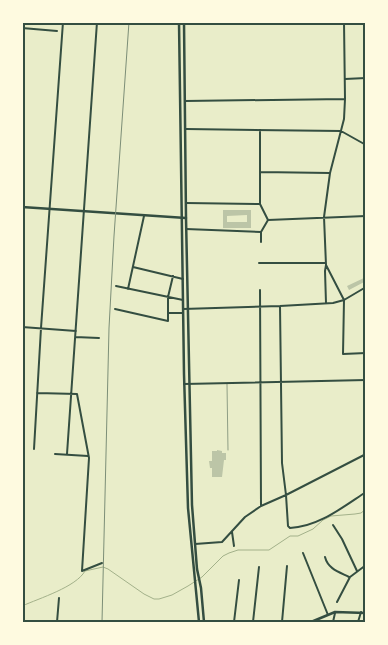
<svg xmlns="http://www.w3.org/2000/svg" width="388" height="645" viewBox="0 0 388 645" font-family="'DM Sans',sans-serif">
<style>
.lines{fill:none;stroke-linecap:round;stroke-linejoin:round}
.stream{stroke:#a3b18a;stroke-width:1}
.building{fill:#bcc5a7;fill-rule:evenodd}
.service{stroke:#344e41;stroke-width:0.5}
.minor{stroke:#344e41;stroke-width:2}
.secondary{stroke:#344e41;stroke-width:2.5}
.primary{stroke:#344e41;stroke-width:2.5}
.rail{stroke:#7c8e77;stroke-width:1}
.neatline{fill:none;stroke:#344e41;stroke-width:2}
</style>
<rect width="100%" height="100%" fill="#e9edc9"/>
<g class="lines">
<path class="stream" d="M 22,606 C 40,598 76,587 85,571 L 103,567 L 108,569 L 144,594 L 154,599 L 159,599 L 172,595 L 188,586 L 202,577 L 223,556 L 229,553 L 238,550 L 269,550 L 290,536 L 298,536 L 313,529 L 323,520 L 331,516 L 355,514 L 361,513 L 366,509"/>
</g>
<path class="building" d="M 223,210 L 251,210 L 251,228 L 223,228 ZM 247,215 L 247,222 L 227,222 L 227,216 Z
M 366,277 L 366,281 L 349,290 L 347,286 Z
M 217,450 L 222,451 L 222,453 L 226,453 L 226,460 L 224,460 L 222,477 L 212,477 L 212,468 L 210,468 L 209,461 L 212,461 L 212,451 L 217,451 Z"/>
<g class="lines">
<path class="service" d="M 227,384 L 228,450"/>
<path class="minor" d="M 344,22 L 345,99 L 344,119 L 330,173 L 324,217 L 326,265 L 344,300 L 343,354 L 366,353
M 22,28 L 57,31
M 345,79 L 366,78
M 185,101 L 345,99
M 186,129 L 341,131 L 366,145
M 260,130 L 260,204 L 268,220 L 261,232 L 261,242
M 260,172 L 330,173
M 186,203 L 259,204
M 268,220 L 366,216
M 186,229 L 261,232
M 259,263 L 326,263
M 133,267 L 183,279
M 116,286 L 183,300
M 128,289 L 144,216
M 260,290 L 261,506
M 326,303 L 325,271 L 326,265
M 280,306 L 282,463 L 286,495 L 288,526 L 290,528 C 318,527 343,507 366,492
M 115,309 L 168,321 L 168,297 L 173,276
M 183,309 L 280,306 L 333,303 L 344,300 L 366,287
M 168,313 L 183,313
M 22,327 L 76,331
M 75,337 L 99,338
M 184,384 L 366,380
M 37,393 L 77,394 L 89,458 L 82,571 L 102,563
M 34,449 L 41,328 L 63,22
M 55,454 L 88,456
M 67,454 L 97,22
M 333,525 L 342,539 L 357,571
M 232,532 L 234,546
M 195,544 L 222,542 L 245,517 L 261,506 L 286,495 L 366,454
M 303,553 L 328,615
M 325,557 C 328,569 339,572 349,577
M 337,602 L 350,577 L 366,565
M 57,622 L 59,598
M 234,622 L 239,580
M 253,622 L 259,567
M 282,622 L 287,566
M 333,622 L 335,613
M 358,622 L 361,612"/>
<path class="secondary" d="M 22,207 L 186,218
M 311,622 L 335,612 L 366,613"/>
<path class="primary" d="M 179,22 L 184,374 L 188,508 L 199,622
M 184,22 L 186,218 L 192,505 L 197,569 L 201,588 L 204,622"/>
<path class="rail" d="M 102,622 L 109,328 L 114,236 L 129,22"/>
</g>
<rect width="388" height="645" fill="none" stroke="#fefae0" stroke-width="48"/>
<rect x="24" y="24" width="340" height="597" class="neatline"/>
</svg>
